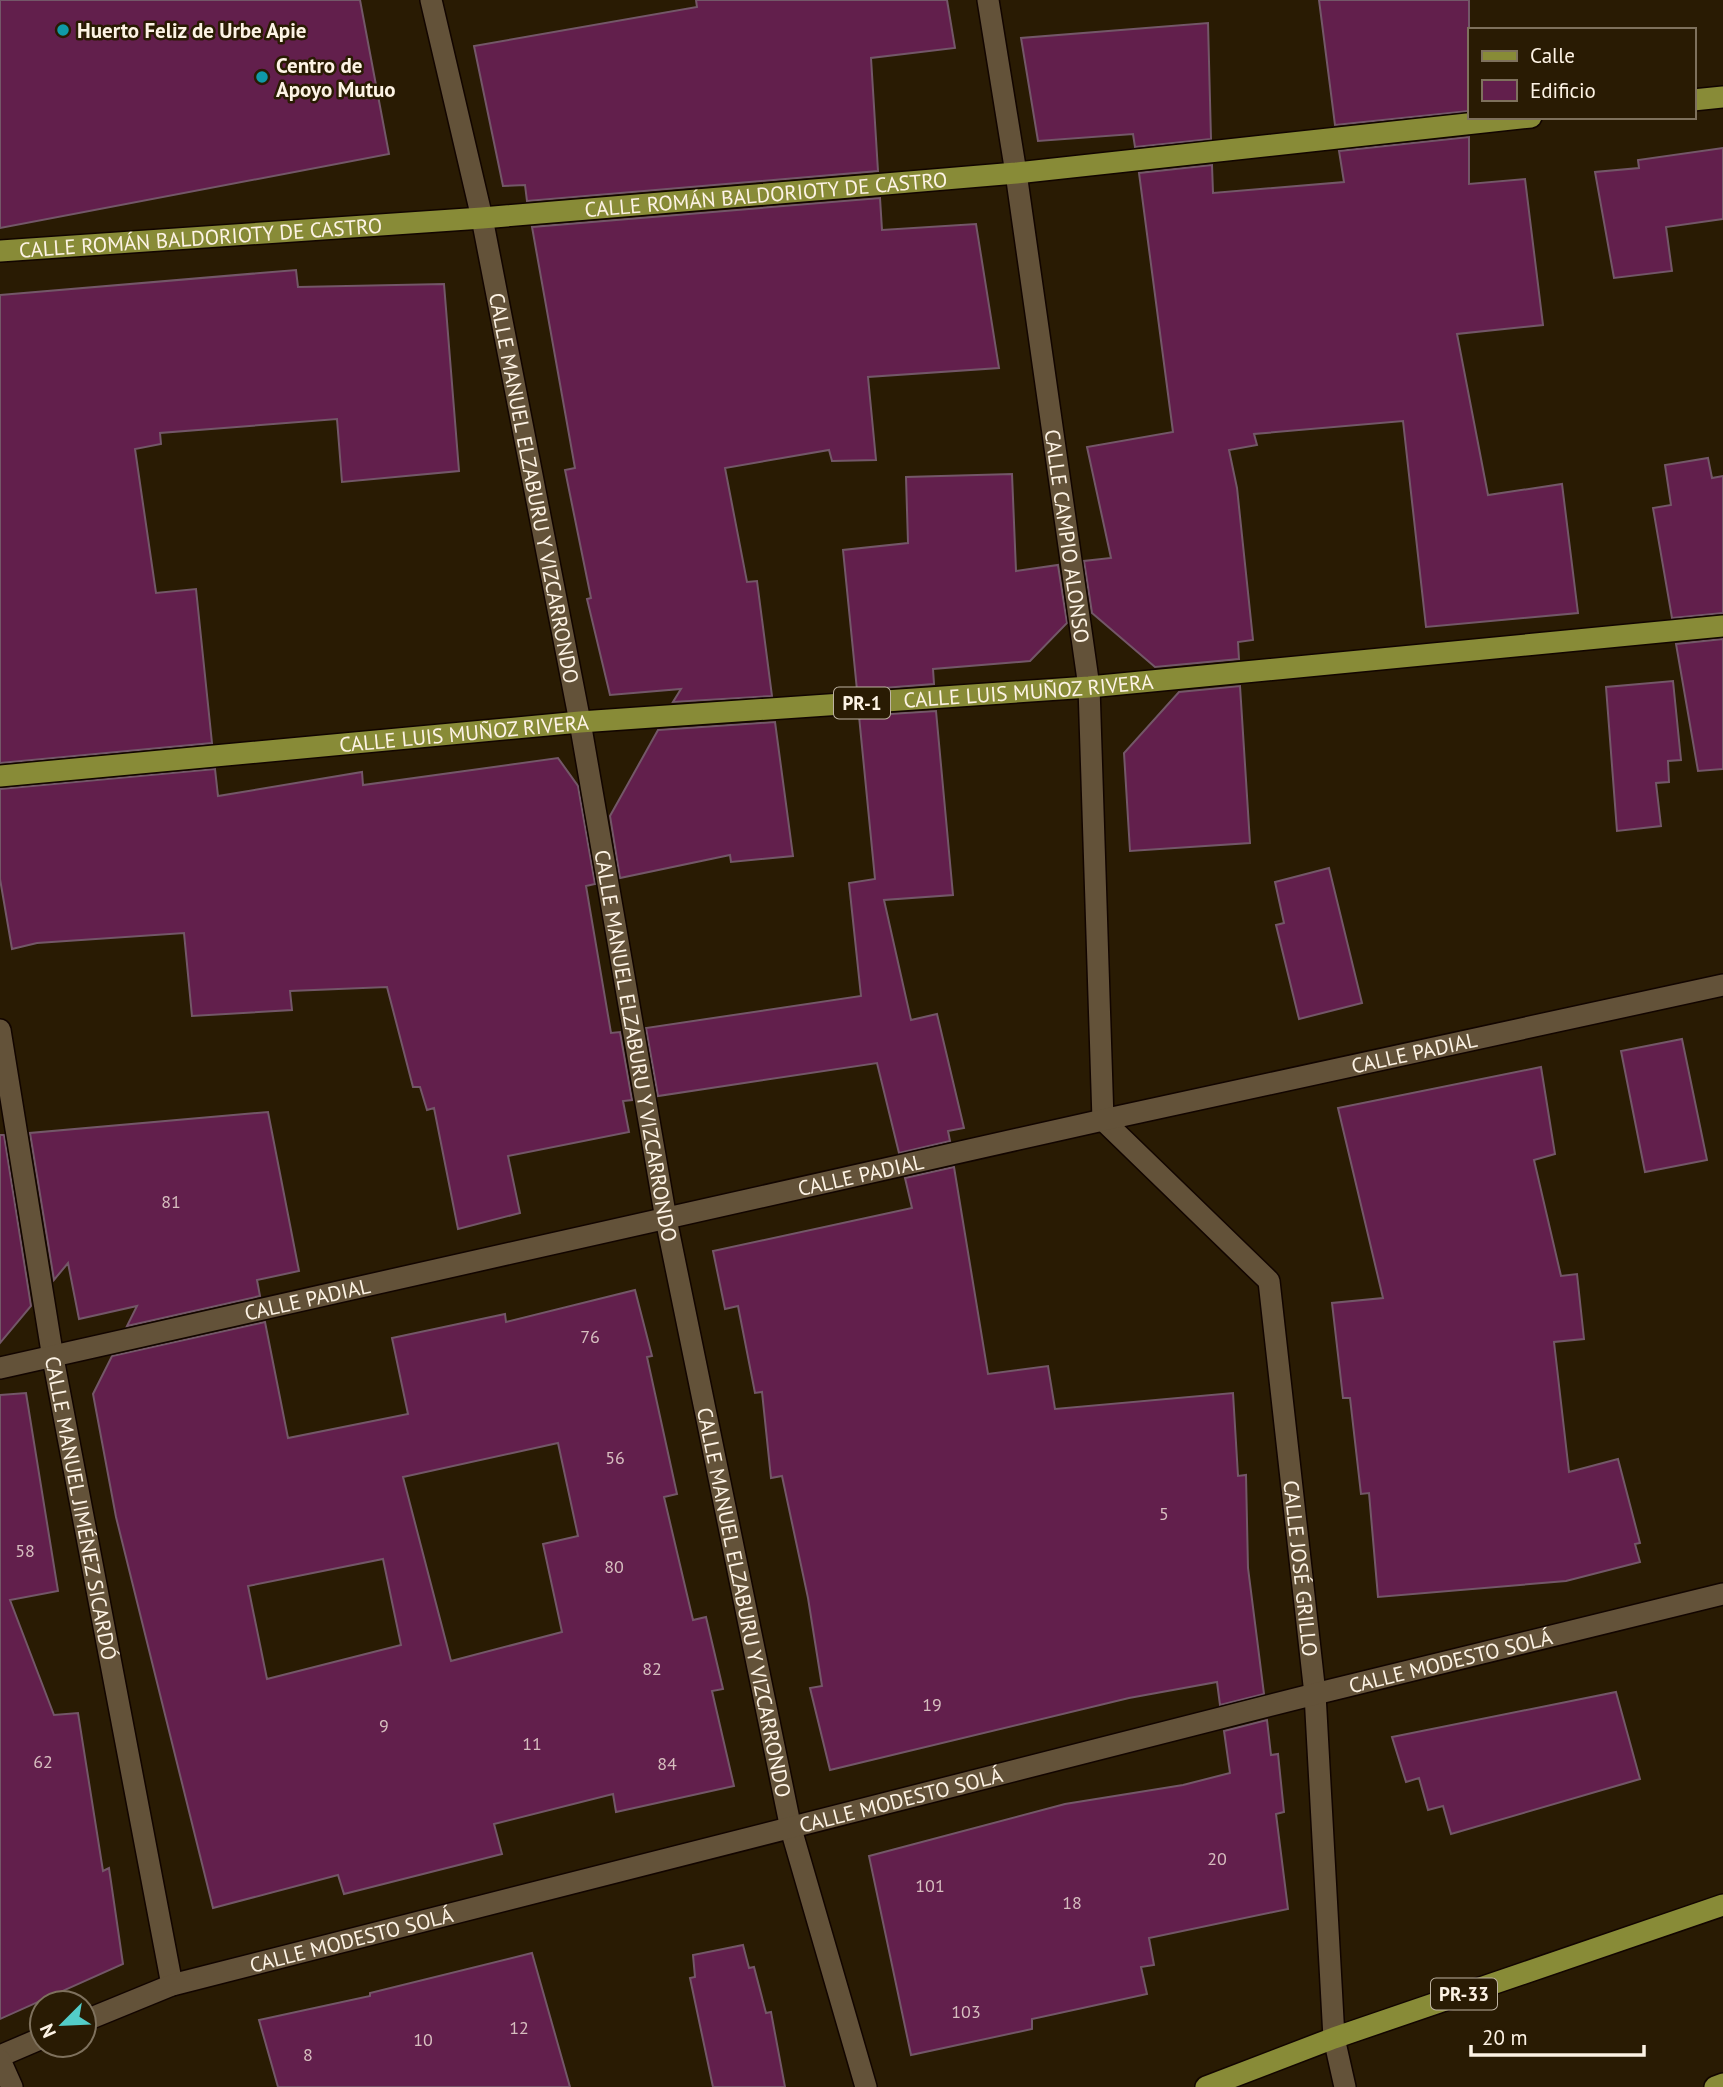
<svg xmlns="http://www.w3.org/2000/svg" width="1723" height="2087" viewBox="0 0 1723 2087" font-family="'PT Sans',sans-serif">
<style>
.building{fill:#621f4c;stroke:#735768;stroke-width:2;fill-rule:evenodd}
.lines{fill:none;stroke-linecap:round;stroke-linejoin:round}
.minor-casing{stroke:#120500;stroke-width:24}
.primary-casing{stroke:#120500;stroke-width:24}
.minor{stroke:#635239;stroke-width:21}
.primary{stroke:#888b37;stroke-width:21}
.culture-dot{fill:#0f9aa8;stroke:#291b03;stroke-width:2.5}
.labels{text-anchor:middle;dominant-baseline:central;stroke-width:5;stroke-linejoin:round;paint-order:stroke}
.number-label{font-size:18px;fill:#d6bebf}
.shield{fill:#291b03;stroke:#bdb2a1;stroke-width:2}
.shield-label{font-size:19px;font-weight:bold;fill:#fdf3e5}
.poi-label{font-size:21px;font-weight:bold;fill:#fdf3e5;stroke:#291b03;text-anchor:start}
.street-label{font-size:21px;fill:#fdf3e5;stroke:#291b03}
</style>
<rect width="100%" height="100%" fill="#291b03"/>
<path class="building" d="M 0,0 L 360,0 L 389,154 L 0,228 Z
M 696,0 L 947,0 L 955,48 L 871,58 L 878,171 L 527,201 L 525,185 L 503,186 L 474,46 L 697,7 Z
M 1319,0 L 1469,0 L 1469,111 L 1335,125 Z
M 1208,23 L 1211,139 L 1135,147 L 1133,134 L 1038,141 L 1021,38 Z
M 1469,137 L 1469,184 L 1525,179 L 1543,325 L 1457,334 L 1488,495 L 1562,484 L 1578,613 L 1426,627 L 1403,421 L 1254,434 L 1257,445 L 1229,450 L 1237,488 L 1253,640 L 1238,642 L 1239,659 L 1155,667 L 1092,613 L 1084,561 L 1111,558 L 1087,447 L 1173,432 L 1139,173 L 1212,165 L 1213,193 L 1344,182 L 1339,151 Z
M 1723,148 L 1723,219 L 1666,227 L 1672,271 L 1614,278 L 1595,172 L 1639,168 L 1638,160 Z
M 880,198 L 882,230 L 976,224 L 999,368 L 868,377 L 876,460 L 832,461 L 829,450 L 725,468 L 747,582 L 757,581 L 772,696 L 673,702 L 681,689 L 610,695 L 587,599 L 591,598 L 565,470 L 575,468 L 532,227 Z
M 296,270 L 298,287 L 444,284 L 459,471 L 342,482 L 337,419 L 160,433 L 161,444 L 135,449 L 156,593 L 196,589 L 212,743 L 0,763 L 0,295 Z
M 1708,458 L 1712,478 L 1723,476 L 1723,613 L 1672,618 L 1653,508 L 1671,505 L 1665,465 Z
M 1012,474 L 1016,571 L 1058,565 L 1067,623 L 1030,661 L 933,669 L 934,684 L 857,690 L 843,550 L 908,543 L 906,477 Z
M 1723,639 L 1723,769 L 1698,771 L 1676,644 Z
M 1673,681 L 1681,760 L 1668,761 L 1669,782 L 1656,783 L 1661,826 L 1617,831 L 1606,687 Z
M 1240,686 L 1250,843 L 1130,851 L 1124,753 L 1179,692 Z
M 936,711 L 953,895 L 884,900 L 911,1020 L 937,1014 L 964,1128 L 948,1131 L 950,1141 L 899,1153 L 877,1063 L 658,1096 L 646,1028 L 861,996 L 849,883 L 875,879 L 859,716 Z
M 775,722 L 793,856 L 731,862 L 730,855 L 620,878 L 610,816 L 658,730 Z
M 558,758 L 578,786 L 595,884 L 586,886 L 611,1033 L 620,1032 L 632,1100 L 623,1101 L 629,1132 L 508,1156 L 520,1213 L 458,1229 L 434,1108 L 427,1110 L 420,1087 L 413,1087 L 387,987 L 290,991 L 292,1010 L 192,1016 L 184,933 L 37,943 L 12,949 L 0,879 L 0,789 L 215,769 L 218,796 L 362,772 L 363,785 Z
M 1329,868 L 1362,1003 L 1299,1019 L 1276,925 L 1284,923 L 1275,882 Z
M 1682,1039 L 1707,1160 L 1645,1172 L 1621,1051 Z
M 1541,1067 L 1555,1154 L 1534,1160 L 1561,1276 L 1577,1274 L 1584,1339 L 1554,1342 L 1569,1472 L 1618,1459 L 1640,1543 L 1635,1544 L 1640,1562 L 1566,1581 L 1378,1597 L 1369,1493 L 1361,1494 L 1350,1398 L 1343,1398 L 1332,1303 L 1383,1298 L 1338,1108 Z
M 268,1112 L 299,1271 L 257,1280 L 260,1296 L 127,1326 L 137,1306 L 79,1319 L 68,1263 L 54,1280 L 30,1133 Z
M 0,1135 L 4,1135 L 31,1306 L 0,1343 Z
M 954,1167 L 988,1374 L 1048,1366 L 1055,1409 L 1233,1393 L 1238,1476 L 1246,1475 L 1248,1568 L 1264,1694 L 1220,1705 L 1217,1682 L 1129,1698 L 830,1770 L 810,1688 L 822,1686 L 808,1598 L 782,1476 L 771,1478 L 762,1392 L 755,1393 L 738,1306 L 725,1309 L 713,1251 L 912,1208 L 905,1178 Z
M 635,1290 L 652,1356 L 647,1357 L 677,1494 L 664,1497 L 693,1620 L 706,1617 L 723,1689 L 712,1691 L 734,1786 L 616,1812 L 613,1794 L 494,1824 L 502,1854 L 344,1894 L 338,1875 L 213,1908 L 116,1517 L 93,1394 L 112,1356 L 265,1322 L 288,1438 L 408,1414 L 392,1338 L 505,1314 L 506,1322 ZM 558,1443 L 578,1536 L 543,1544 L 562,1632 L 451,1661 L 403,1477 ZM 383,1559 L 401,1645 L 267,1679 L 248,1586 Z
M 26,1393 L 58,1591 L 10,1600 L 54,1715 L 78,1713 L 103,1871 L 109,1868 L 123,1964 L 0,2019 L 0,1395 Z
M 1616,1692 L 1640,1779 L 1451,1834 L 1443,1806 L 1428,1810 L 1419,1778 L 1406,1782 L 1392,1737 Z
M 1267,1720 L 1271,1755 L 1278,1754 L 1284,1812 L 1276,1814 L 1288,1909 L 1149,1938 L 1154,1965 L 1141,1967 L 1147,1994 L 1032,2019 L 1032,2029 L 911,2055 L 869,1856 L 1065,1804 L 1183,1785 L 1230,1773 L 1224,1731 Z
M 743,1945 L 749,1968 L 754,1967 L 766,2013 L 771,2012 L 785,2087 L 713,2087 L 690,1978 L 695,1977 L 693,1955 Z
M 532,1953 L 570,2087 L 278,2087 L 259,2020 L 370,1996 L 370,1993 Z"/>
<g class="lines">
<g class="minor-casing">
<g id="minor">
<path id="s1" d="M 431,0 L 482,218 L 580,722 L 666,1219 L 791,1829 L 866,2087"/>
<path id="s2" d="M 988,0 L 1016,173 L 1089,687 L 1103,1120 L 1269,1281 L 1315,1694 L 1334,2038 L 1345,2087"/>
<path id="s3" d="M 0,1030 L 53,1358 L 172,1985"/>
<path id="s4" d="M 0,1368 L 1103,1120 L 1723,985"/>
<path id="s5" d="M 84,2021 L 172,1985 L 1315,1694 L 1723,1594"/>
<path d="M 0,2056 L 42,2038"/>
<path d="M 0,2060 L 12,2087"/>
</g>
</g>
<g class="primary-casing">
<g id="primary">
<path d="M 1693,100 L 1723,97"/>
<path id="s6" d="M 0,251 L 482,218 L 1016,173 L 1531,117"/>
<path id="s7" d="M 0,776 L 580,722 L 1089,687 L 1723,626"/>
<path d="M 1206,2087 L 1334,2038 L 1723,1905"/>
<path d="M 1715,2087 L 1723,2084"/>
</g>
</g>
<use href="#minor" class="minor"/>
<use href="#primary" class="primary"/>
</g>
<g class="culture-dot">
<circle cx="63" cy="30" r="7"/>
<circle cx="262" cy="77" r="7"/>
</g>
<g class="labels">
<g class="number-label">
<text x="171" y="1201">81</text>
<text x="590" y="1336">76</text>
<text x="615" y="1457">56</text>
<text x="1164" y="1513">5</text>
<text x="25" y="1550">58</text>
<text x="614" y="1566">80</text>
<text x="652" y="1668">82</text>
<text x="932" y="1704">19</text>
<text x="384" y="1725">9</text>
<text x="532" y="1743">11</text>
<text x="43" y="1761">62</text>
<text x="667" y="1763">84</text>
<text x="1217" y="1858">20</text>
<text x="930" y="1885">101</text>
<text x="1072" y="1902">18</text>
<text x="966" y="2011">103</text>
<text x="519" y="2027">12</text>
<text x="423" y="2039">10</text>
<text x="308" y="2054">8</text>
</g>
<g class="shield">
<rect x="834" y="687.5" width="56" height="31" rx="5"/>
<rect x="1431" y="1978.5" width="66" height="31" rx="5"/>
</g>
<g class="shield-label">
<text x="862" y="703">PR-1</text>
<text x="1464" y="1994">PR-33</text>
</g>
<g class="poi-label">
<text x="77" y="30">Huerto Feliz de Urbe Apie</text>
<text x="276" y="65">Centro de<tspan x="276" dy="24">Apoyo Mutuo</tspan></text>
</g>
<g class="street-label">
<text stroke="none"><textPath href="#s6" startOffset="768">CALLE ROMÁN BALDORIOTY DE CASTRO</textPath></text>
<text stroke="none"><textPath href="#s6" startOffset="201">CALLE ROMÁN BALDORIOTY DE CASTRO</textPath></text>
<text stroke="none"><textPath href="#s1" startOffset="499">CALLE MANUEL ELZABURU Y VIZCARRONDO</textPath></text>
<text stroke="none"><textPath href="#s2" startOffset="542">CALLE CAMPIO ALONSO</textPath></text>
<text stroke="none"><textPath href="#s7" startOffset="1032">CALLE LUIS MUÑOZ RIVERA</textPath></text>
<text stroke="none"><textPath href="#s7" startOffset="466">CALLE LUIS MUÑOZ RIVERA</textPath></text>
<text stroke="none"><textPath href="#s1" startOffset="1066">CALLE MANUEL ELZABURU Y VIZCARRONDO</textPath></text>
<text stroke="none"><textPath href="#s4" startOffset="1449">CALLE PADIAL</textPath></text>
<text stroke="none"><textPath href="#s4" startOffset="882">CALLE PADIAL</textPath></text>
<text stroke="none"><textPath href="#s4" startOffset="315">CALLE PADIAL</textPath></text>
<text stroke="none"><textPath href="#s3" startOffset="485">CALLE MANUEL JIMÉNEZ SICARDÓ</textPath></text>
<text stroke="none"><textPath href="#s2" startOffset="1648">CALLE JOSÉ GRILLO</textPath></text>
<text stroke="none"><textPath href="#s1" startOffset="1633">CALLE MANUEL ELZABURU Y VIZCARRONDO</textPath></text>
<text stroke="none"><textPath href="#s5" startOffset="1414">CALLE MODESTO SOLÁ</textPath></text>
<text stroke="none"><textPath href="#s5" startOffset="847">CALLE MODESTO SOLÁ</textPath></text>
<text stroke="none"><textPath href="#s5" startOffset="280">CALLE MODESTO SOLÁ</textPath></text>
</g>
</g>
<rect x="1468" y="28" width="228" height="91" fill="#291b03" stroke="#7e715d" stroke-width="2"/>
<rect x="1482" y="51" width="35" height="10" fill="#888b37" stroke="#7e715d" stroke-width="2"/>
<text x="1530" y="63" font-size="21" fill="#fdf3e5">Calle</text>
<rect x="1482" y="80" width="35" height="21" fill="#621f4c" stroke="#7e715d" stroke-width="2"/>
<text x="1530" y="98" font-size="21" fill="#fdf3e5">Edificio</text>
<g transform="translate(63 2024) rotate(246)"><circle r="33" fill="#291b03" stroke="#7e715d" stroke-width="2"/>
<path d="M0-5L12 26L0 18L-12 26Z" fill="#53cdc9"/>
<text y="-10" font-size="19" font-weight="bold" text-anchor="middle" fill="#fdf3e5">N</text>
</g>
<path d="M1471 2045v10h173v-10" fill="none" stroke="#fdf3e5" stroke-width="3.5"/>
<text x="1482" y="2045" font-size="21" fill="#fdf3e5" stroke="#291b03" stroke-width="5" paint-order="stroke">20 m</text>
</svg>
